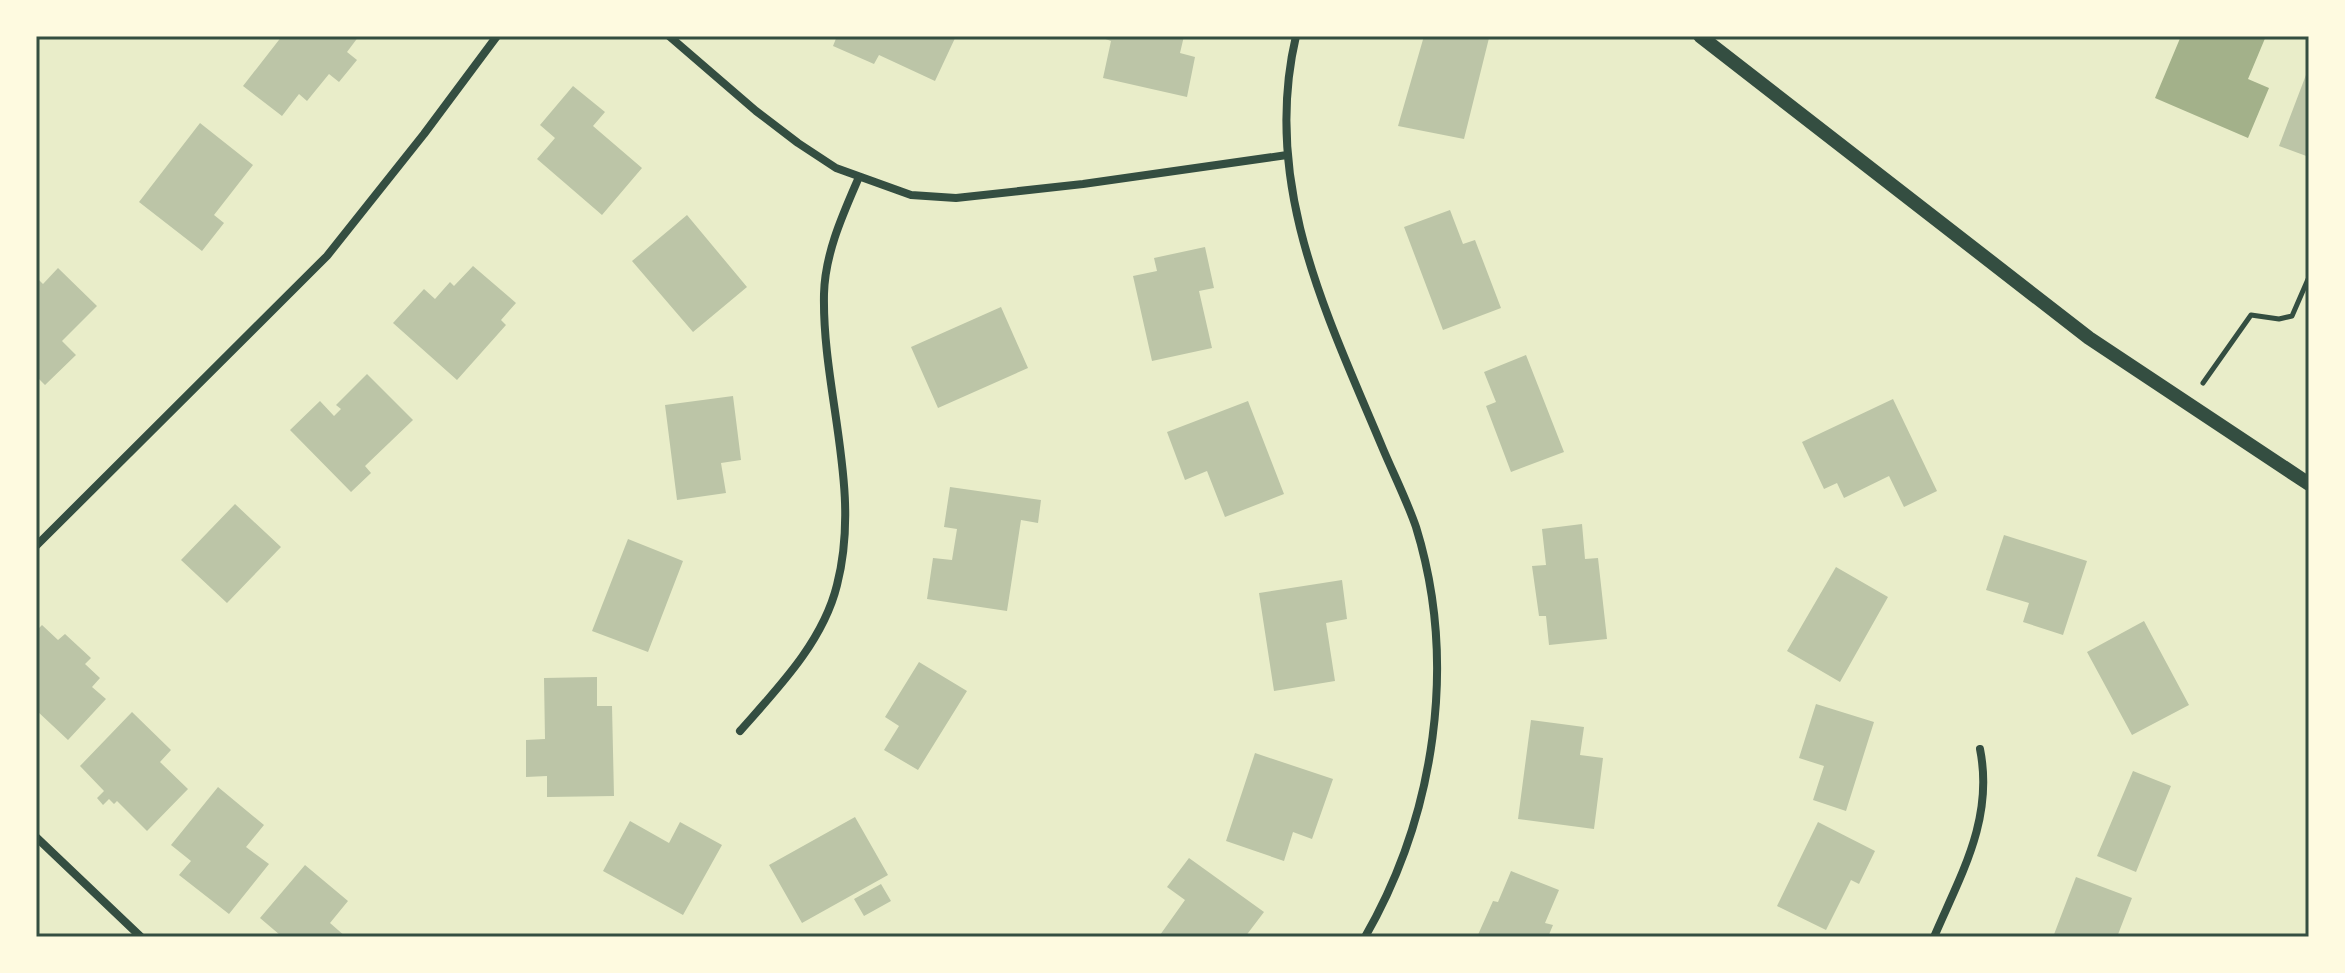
<svg xmlns="http://www.w3.org/2000/svg" width="2345" height="973" viewBox="0 0 2345 973" font-family="Helvetica,sans-serif">
<style>
.water{fill:#a3b18a}
.building{fill:#bcc5a7}
.lines{fill:none;stroke-linecap:round;stroke-linejoin:round}
.path{stroke:#344e41;stroke-width:5}
.minor{stroke:#344e41;stroke-width:8}
.tertiary{stroke:#344e41;stroke-width:14}
.neatline{fill:none;stroke:#344e41;stroke-width:3}
</style>
<rect width="100%" height="100%" fill="#e9edc9"/>
<path class="water" d="M 2181,36 L 2266,36 L 2248,79 L 2269,88 L 2248,138 L 2155,98 Z"/>
<path class="building" d="M 282,36 L 359,36 L 347,52 L 357,60 L 339,82 L 329,74 L 307,101 L 299,94 L 282,116 L 243,86 Z
M 837,36 L 956,36 L 935,81 L 879,55 L 874,64 L 833,46 Z
M 1097,36 L 1184,36 L 1180,53 L 1195,57 L 1187,97 L 1103,78 L 1111,41 Z
M 1424,36 L 1489,38 L 1464,139 L 1398,126 Z
M 2309,67 L 2309,157 L 2279,146 Z
M 573,86 L 605,112 L 593,126 L 642,168 L 602,215 L 537,159 L 555,138 L 540,125 Z
M 200,123 L 253,165 L 214,215 L 224,223 L 202,251 L 139,202 Z
M 1450,210 L 1463,244 L 1475,240 L 1501,308 L 1443,330 L 1404,227 Z
M 687,215 L 747,287 L 693,332 L 632,261 Z
M 1205,247 L 1214,288 L 1199,291 L 1212,348 L 1152,361 L 1133,276 L 1157,271 L 1154,258 Z
M 473,266 L 516,303 L 501,320 L 506,325 L 457,380 L 393,323 L 424,289 L 435,299 L 450,282 L 454,286 Z
M 58,268 L 97,306 L 62,341 L 76,355 L 45,385 L 36,376 L 36,277 L 43,284 Z
M 1001,307 L 1028,368 L 938,408 L 911,347 Z
M 1526,355 L 1564,452 L 1511,472 L 1486,406 L 1496,402 L 1484,372 Z
M 367,374 L 413,420 L 365,466 L 371,473 L 351,492 L 290,430 L 320,401 L 334,416 L 341,409 L 336,405 Z
M 733,396 L 741,460 L 721,463 L 726,493 L 677,500 L 665,405 Z
M 1893,399 L 1937,491 L 1904,507 L 1889,476 L 1844,498 L 1837,483 L 1824,489 L 1802,442 Z
M 1248,401 L 1284,494 L 1225,517 L 1207,471 L 1185,480 L 1167,432 Z
M 950,487 L 1041,500 L 1038,523 L 1021,520 L 1007,611 L 927,599 L 933,558 L 952,560 L 957,529 L 944,527 Z
M 235,504 L 281,547 L 227,603 L 181,560 Z
M 1582,524 L 1585,559 L 1598,558 L 1607,639 L 1549,645 L 1546,616 L 1539,616 L 1532,566 L 1546,565 L 1542,529 Z
M 2004,535 L 2087,561 L 2063,635 L 2023,622 L 2029,603 L 1986,590 Z
M 628,539 L 683,561 L 648,652 L 592,631 Z
M 1836,567 L 1888,597 L 1840,682 L 1787,651 Z
M 1342,580 L 1347,619 L 1326,623 L 1335,681 L 1274,691 L 1259,593 Z
M 2144,621 L 2189,705 L 2132,735 L 2087,652 Z
M 42,625 L 58,640 L 65,634 L 91,658 L 85,664 L 100,678 L 92,687 L 106,699 L 68,740 L 36,710 L 36,631 Z
M 919,662 L 967,691 L 918,770 L 884,750 L 899,726 L 885,717 Z
M 597,677 L 597,706 L 612,706 L 614,796 L 547,797 L 547,776 L 526,777 L 526,740 L 545,739 L 544,678 Z
M 1816,704 L 1874,722 L 1846,811 L 1813,800 L 1824,766 L 1799,758 Z
M 132,712 L 171,750 L 160,762 L 188,789 L 147,831 L 117,801 L 114,804 L 109,799 L 103,805 L 97,798 L 104,791 L 80,766 Z
M 1531,720 L 1584,727 L 1580,755 L 1603,758 L 1594,829 L 1518,819 Z
M 1255,753 L 1333,779 L 1312,839 L 1293,832 L 1284,861 L 1226,841 Z
M 2133,771 L 2171,786 L 2136,872 L 2097,856 Z
M 218,787 L 264,825 L 246,847 L 269,864 L 229,914 L 179,875 L 191,861 L 171,845 Z
M 855,817 L 888,875 L 802,923 L 769,865 Z
M 630,821 L 669,843 L 680,822 L 722,845 L 683,915 L 603,871 Z
M 1818,822 L 1875,851 L 1859,884 L 1851,880 L 1826,930 L 1777,906 Z
M 1189,858 L 1264,912 L 1245,937 L 1160,935 L 1185,900 L 1167,887 Z
M 305,865 L 348,901 L 330,923 L 346,937 L 278,937 L 280,935 L 260,918 Z
M 1511,871 L 1559,890 L 1545,923 L 1553,925 L 1548,937 L 1477,937 L 1493,901 L 1498,902 Z
M 2076,877 L 2132,898 L 2117,937 L 2053,937 Z
M 881,884 L 891,901 L 864,916 L 854,899 Z"/>
<g class="lines">
<path class="path" d="M 2203,383 L 2251,315 L 2279,319 L 2292,316 L 2309,277"/>
<path class="minor" d="M 669,36 L 756,111 L 798,143 L 836,168 L 911,195 L 956,198 L 1083,184 L 1287,155
M 1296,36 C 1261,185 1327,315 1383,449 C 1394,475 1407,501 1416,527 C 1458,663 1435,815 1365,937
M 36,546 L 327,256 L 424,134 L 497,36
M 740,731 C 778,688 823,642 837,585 C 862,489 822,391 824,294 C 825,253 843,214 859,177
M 36,837 L 141,937
M 1934,937 C 1961,874 1994,819 1980,749"/>
<path class="tertiary" d="M 1700,36 L 2089,338 L 2309,484"/>
</g>
<rect width="2345" height="973" fill="none" stroke="#fefae0" stroke-width="76"/>
<rect x="38" y="38" width="2269" height="897" class="neatline"/>
</svg>
